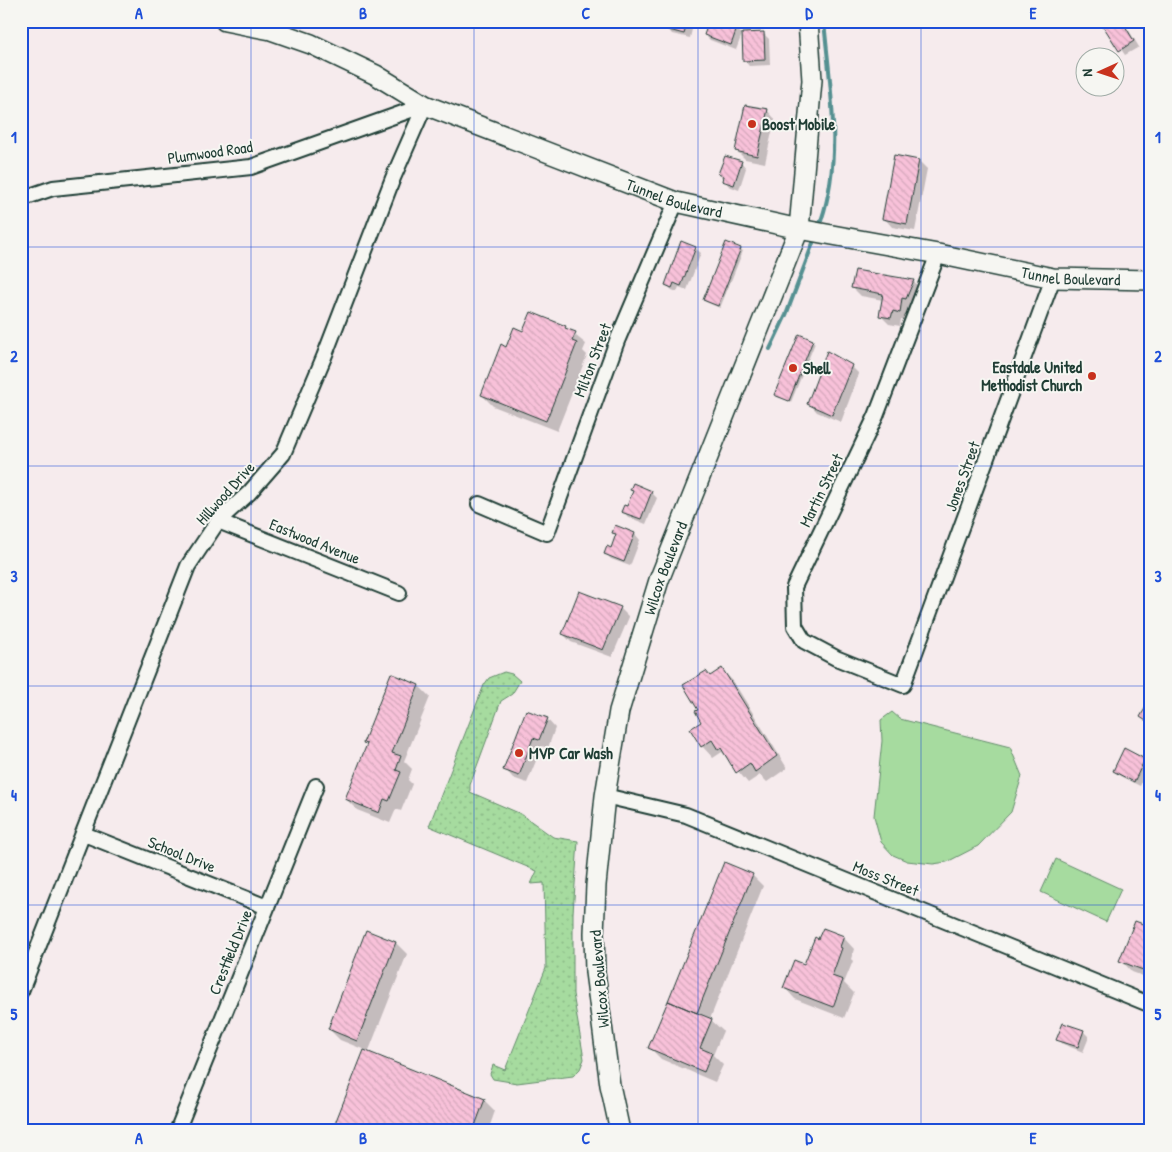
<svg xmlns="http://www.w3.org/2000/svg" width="1172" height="1152" viewBox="0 0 1172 1152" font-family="'Patrick Hand',sans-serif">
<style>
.grass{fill:url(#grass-dots);stroke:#628c6a}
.pitch{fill:#a6db9f;stroke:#628c6a}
.shadow{fill:#0003}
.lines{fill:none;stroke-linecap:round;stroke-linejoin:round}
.stream{stroke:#549091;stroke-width:4}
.building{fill:url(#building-back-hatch);stroke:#1f3d34}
.minor-casing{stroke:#1f3d34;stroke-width:18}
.secondary-casing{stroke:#1f3d34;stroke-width:22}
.minor{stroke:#f6f6f2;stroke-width:14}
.secondary{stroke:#f6f6f2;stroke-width:19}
.grid{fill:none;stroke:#1d4ed8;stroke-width:1;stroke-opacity:0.55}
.poi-dot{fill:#c8321e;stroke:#f6f6f2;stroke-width:2}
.labels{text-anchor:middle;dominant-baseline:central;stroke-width:4;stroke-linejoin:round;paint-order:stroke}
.poi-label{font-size:16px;font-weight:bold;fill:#1f3d34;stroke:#f6f6f2;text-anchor:start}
.street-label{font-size:16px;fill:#1f3d34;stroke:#f6f6f2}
.neatline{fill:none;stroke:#1d4ed8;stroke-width:2}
.grid-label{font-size:16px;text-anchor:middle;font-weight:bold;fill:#1d4ed8}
</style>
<defs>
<pattern id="grass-dots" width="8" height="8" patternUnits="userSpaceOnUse" patternTransform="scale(1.25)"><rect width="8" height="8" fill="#a6db9f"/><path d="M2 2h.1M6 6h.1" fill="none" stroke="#8ebd8a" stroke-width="1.8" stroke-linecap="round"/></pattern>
<pattern id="building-back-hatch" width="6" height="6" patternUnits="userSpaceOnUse" patternTransform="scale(1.25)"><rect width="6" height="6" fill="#f8c1d9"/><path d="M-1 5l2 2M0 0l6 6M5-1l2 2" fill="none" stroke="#d4a7bb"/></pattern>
</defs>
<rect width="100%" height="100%" fill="#f6ebed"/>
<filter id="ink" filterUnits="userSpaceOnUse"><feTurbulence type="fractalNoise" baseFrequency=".02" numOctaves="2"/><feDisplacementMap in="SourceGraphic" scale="10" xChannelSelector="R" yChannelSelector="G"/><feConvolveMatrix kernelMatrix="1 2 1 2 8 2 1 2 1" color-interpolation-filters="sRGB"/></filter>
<g filter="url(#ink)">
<path class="grass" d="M 504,672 L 512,674 L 520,681 L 512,694 L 501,701 L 470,785 L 470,792 L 521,814 L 553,837 L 578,841 L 573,913 L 573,994 L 584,1059 L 580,1069 L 573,1076 L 517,1083 L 493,1079 L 490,1074 L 493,1065 L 505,1070 L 546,968 L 544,883 L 531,884 L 537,871 L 429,826 L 484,685 L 489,678 Z"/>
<path class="pitch" d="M 892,712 L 900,719 L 1010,747 L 1022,776 L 1011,812 L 978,846 L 947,862 L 933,864 L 907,861 L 893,855 L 881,842 L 874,816 L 882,741 L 881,720 Z
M 1056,859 L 1121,889 L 1106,922 L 1041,892 Z"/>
<path class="shadow" d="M 668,21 L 694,21 L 690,38 L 672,34 L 667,28 Z
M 1102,21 L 1123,21 L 1139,47 L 1125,55 Z
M 736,29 L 742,34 L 736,50 L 710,40 L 705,35 Z
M 764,34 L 769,39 L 770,65 L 749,66 L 744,60 Z
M 767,110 L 775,119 L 765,163 L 745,159 L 737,151 Z
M 919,161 L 927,169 L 915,231 L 892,227 L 884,218 Z
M 741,162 L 746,168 L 739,190 L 729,186 L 719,174 Z
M 695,248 L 701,253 L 687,290 L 679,287 L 677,292 L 672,290 L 666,285 Z
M 740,249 L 743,251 L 720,308 L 706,302 L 704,300 Z
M 913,281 L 922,289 L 915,307 L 911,305 L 908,320 L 901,319 L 900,326 L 889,324 L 880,315 L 883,300 L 861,296 L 853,288 Z
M 565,327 L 586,344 L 583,351 L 587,355 L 557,431 L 493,406 L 482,395 L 507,348 Z
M 812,341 L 815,343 L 791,402 L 778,397 L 776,394 Z
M 851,366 L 859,374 L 841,422 L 817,412 L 809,403 Z
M 631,490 L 651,492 L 657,498 L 646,524 L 628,517 L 623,511 L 628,507 L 634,492 Z
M 614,533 L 635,534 L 640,540 L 630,566 L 611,559 L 605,553 L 611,550 L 617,536 Z
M 620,608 L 629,617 L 612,657 L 571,642 L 563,634 Z
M 722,670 L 733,681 L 787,768 L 767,782 L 760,775 L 748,783 L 722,752 L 713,758 L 702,746 L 703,722 L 699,710 L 706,672 L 711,677 Z
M 419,686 L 430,697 L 404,761 L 412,769 L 408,780 L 412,784 L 401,811 L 396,809 L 390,823 L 357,810 L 346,799 L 367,745 L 365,743 Z
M 547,719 L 555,728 L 548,748 L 542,746 L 527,783 L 513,778 L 505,769 Z
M 1144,760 L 1150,765 L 1140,786 L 1120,776 L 1114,771 Z
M 752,875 L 763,886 L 710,1019 L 723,1031 L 713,1055 L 723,1065 L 715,1082 L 661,1059 L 650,1048 Z
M 1151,928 L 1151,979 L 1132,972 L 1121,960 Z
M 367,932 L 396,943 L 407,954 L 368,1053 L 484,1100 L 495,1111 L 488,1131 L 333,1131 L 365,1050 L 340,1040 L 329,1029 Z
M 843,937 L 854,949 L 851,959 L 853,961 L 844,983 L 854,993 L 844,1018 L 795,999 L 784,987 L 805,966 L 819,941 Z
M 1063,1024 L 1084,1032 L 1089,1037 L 1083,1052 L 1063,1044 L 1058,1039 Z"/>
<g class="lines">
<path class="stream" d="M 821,221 C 843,156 830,88 824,21
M 770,349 L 786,315 L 813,243"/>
</g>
<path class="building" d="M 667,21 L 688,21 L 684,34 L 665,29 Z
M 709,21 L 718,21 L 737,28 L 731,45 L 704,35 Z
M 1100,21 L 1122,21 L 1134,41 L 1119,51 Z
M 764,32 L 765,60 L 743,61 L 742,33 Z
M 745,105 L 768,109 L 757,156 L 735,151 Z
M 894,155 L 919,160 L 907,224 L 882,219 Z
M 725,156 L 742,161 L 734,185 L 722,181 L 723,176 L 718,174 Z
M 681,241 L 696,247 L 681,286 L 674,283 L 672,288 L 665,285 Z
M 726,242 L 741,248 L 718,306 L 703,300 Z
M 855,270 L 914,280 L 906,299 L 902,298 L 900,313 L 893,311 L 891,318 L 879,316 L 883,294 L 851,288 Z
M 531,312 L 566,326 L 565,328 L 576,332 L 572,341 L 577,343 L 546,421 L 481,395 L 501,344 L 506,347 L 514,327 L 523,331 Z
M 799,334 L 813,340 L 789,401 L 774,395 Z
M 827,351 L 852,365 L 832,415 L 807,404 Z
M 633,483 L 652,491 L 641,519 L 621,512 L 624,505 L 627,506 L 633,491 L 630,490 Z
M 615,525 L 635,533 L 624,562 L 604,554 L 607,546 L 611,548 L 616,534 L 612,533 Z
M 579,591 L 621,607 L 603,650 L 562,634 Z
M 722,668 L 777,756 L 755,772 L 750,763 L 736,773 L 721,748 L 718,750 L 712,740 L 701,747 L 690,729 L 701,722 L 695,711 L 698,710 L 683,685 L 706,671 L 710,676 Z
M 391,673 L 419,685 L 392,753 L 401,756 L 396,770 L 401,772 L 389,801 L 384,799 L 379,813 L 345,799 L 367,744 L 363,743 Z
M 1150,700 L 1151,700 L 1151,724 L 1140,717 Z
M 526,710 L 548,718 L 539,740 L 533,738 L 519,776 L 503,770 Z
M 1124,748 L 1145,759 L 1134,782 L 1113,771 Z
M 724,862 L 753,874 L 697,1013 L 668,1001 Z
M 1135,921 L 1151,927 L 1151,973 L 1119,961 Z
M 823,928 L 844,936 L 840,947 L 842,948 L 832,976 L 843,980 L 833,1007 L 783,988 L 794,960 L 804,964 L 815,937 L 818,939 Z
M 366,930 L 396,942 L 357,1041 L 328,1029 Z
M 668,1001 L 712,1019 L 700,1048 L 712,1053 L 704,1072 L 648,1048 Z
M 1063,1023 L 1084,1030 L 1078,1047 L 1056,1040 Z
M 364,1050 L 485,1099 L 473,1131 L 332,1131 Z"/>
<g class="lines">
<g class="minor-casing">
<path id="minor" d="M 21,199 L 53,188 L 251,167 L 425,105
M 938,254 L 876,416 L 794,587 L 795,626 L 804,641 L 836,658 L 903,685 L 1053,278
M 479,504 L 547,533 L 617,341 L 676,202
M 218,521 L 399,593
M 605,796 L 686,815 L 1151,1005
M 84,834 L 267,907
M 21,991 L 188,566 L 218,521 L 249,493 L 283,454 L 324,357 L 393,178 L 425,105
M 177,1131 L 316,786"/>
</g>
<g class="secondary-casing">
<g id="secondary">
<path id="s1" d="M 225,21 L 271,30 L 311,44 L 376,75 L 425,105 L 676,202 L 799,229 L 938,254 L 1053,278 L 1151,280"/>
<path id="s2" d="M 620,1131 L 610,1085 L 595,972 L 594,933 L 596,885 L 605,796 L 619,711 L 659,580 L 799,229 L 812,80 L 808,21"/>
</g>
</g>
<use href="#minor" class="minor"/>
<use href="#secondary" class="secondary"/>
</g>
</g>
<path class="grid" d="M 251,21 L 251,1131M 474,21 L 474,1131M 698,21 L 698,1131M 921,21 L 921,1131M 21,247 L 1151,247M 21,466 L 1151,466M 21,686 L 1151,686M 21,905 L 1151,905"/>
<g class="poi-dot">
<circle cx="752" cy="124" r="5"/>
<circle cx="793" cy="368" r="5"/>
<circle cx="1092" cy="376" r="5"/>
<circle cx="519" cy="753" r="5"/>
</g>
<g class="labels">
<g class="poi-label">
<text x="762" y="124">Boost Mobile</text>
<text x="1082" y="367" text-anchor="end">Eastdale United<tspan x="1082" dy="18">Methodist Church</tspan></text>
<text x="803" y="368">Shell</text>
<text x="529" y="753">MVP Car Wash</text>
</g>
<g class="street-label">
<text transform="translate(210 152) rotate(-8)">Plumwood Road</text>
<text stroke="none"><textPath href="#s1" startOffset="485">Tunnel Boulevard</textPath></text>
<text stroke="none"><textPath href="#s1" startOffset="890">Tunnel Boulevard</textPath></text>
<text transform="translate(592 360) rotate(-69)">Milton Street</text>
<text transform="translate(962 476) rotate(-70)">Jones Street</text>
<text transform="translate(821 490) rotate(-64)">Martin Street</text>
<text transform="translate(225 493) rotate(-48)">Hillwood Drive</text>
<text transform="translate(315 541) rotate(22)">Eastwood Avenue</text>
<text stroke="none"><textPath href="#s2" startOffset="574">Wilcox Boulevard</textPath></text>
<text transform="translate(182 854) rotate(22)">School Drive</text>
<text transform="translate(886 878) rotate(22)">Moss Street</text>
<text transform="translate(230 952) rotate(-68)">Crestfield Drive</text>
<text transform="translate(599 979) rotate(-95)">Wilcox Boulevard</text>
</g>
</g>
<rect width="1172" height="1152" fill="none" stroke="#f6f6f2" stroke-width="55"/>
<g transform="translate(1100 72) rotate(267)"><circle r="24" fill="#f6f6f2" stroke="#a0aca6"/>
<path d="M0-4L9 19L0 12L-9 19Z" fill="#c8321e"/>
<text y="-8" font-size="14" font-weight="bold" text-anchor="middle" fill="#1f3d34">N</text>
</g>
<rect x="28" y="28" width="1116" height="1096" class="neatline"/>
<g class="grid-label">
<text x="139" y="19">A</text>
<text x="363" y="19">B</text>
<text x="586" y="19">C</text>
<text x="809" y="19">D</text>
<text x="1033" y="19">E</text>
<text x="14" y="143">1</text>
<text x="1158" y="143">1</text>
<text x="14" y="362">2</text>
<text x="1158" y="362">2</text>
<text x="14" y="582">3</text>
<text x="1158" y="582">3</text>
<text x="14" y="801">4</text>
<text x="1158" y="801">4</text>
<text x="14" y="1020">5</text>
<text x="1158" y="1020">5</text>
<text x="139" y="1144">A</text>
<text x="363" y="1144">B</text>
<text x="586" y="1144">C</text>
<text x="809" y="1144">D</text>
<text x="1033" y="1144">E</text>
</g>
</svg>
